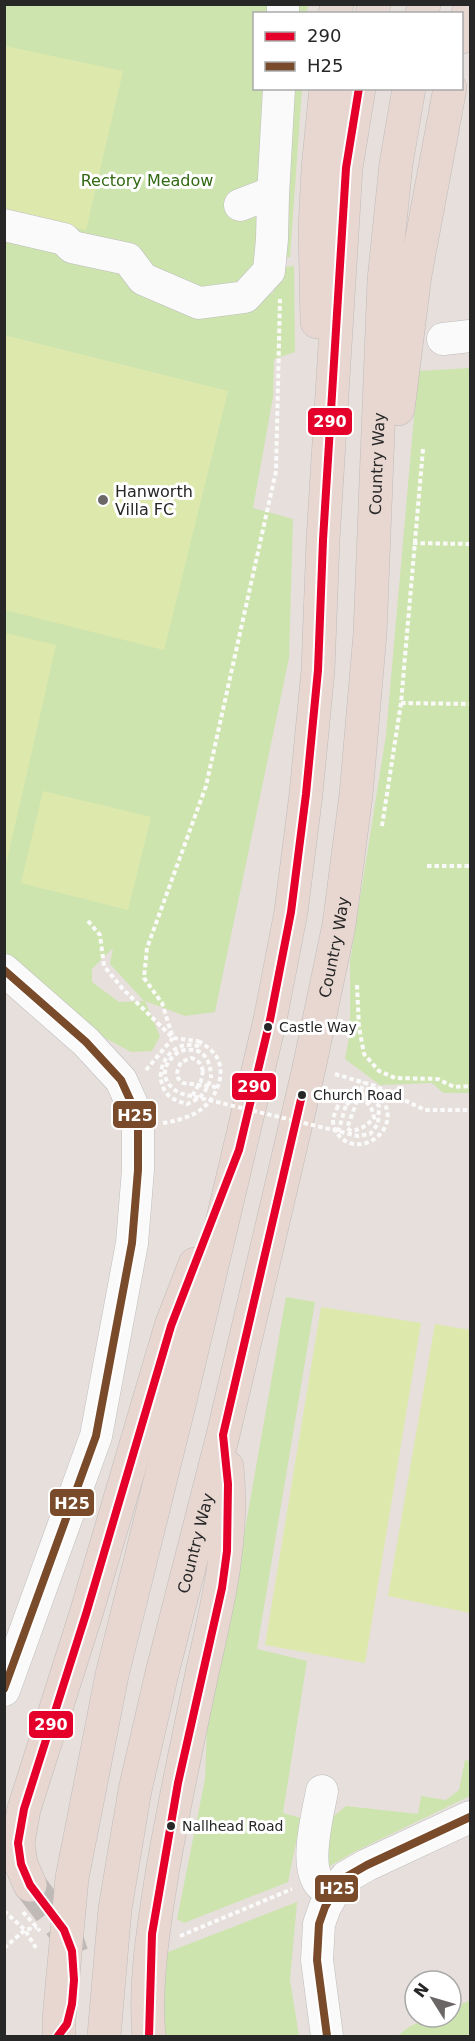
<svg xmlns="http://www.w3.org/2000/svg" width="475" height="2041" viewBox="0 0 475 2041" font-family="'DejaVu Sans',sans-serif">
<style>
.green{fill:#cee4af;fill-rule:evenodd}
.pitch{fill:#dde9ac}
.lines{fill:none;stroke-linecap:round;stroke-linejoin:round}
.highway-tunnel{stroke:#c0bab7;stroke-width:33;stroke-dasharray:33 16;stroke-linecap:butt}
.minor-casing{stroke:#bebdbe;stroke-width:33}
.highway-casing{stroke:#bfbcbb;stroke-width:34}
.path{stroke:#fbfafa;stroke-width:4;stroke-dasharray:4.5 3;stroke-linecap:butt}
.minor{stroke:#fbfafa;stroke-width:32}
.highway{stroke:#e8d7d1;stroke-width:33}
.highway-bridge-casing{stroke:#bfbcbb;stroke-width:34;stroke-linecap:butt}
.path-bridge{stroke:#fbfafa;stroke-width:4;stroke-dasharray:4.5 3;stroke-linecap:butt}
.highway-bridge{stroke:#e8d7d1;stroke-width:33}
.bus-1-casing{stroke:#fff;stroke-width:12}
.bus-2-casing{stroke:#fff;stroke-width:12}
.bus-1{stroke:#e4002b;stroke-width:8}
.bus-2{stroke:#7a4b2a;stroke-width:8}
.poi-dot{fill:#6a6766;stroke:#fff;stroke-width:2}
.bus-dot{fill:#272727;stroke:#fff;stroke-width:2}
.labels{text-anchor:middle;dominant-baseline:central;stroke-width:6;stroke-linejoin:round;paint-order:stroke}
.bus-label{font-size:14px;fill:#272727;stroke:#fff;text-anchor:start}
.park-label{font-size:16px;fill:#326912;stroke:#fff}
.street-label{font-size:16px;fill:#272727;stroke:#fff}
.poi-label{font-size:16px;fill:#272727;stroke:#fff;text-anchor:start}
.line-badge{stroke:#fff;stroke-width:2}
.badge-label{font-size:16px;text-anchor:middle;font-weight:bold;fill:#fff}
</style>
<rect width="100%" height="100%" fill="#e6dfdb"/>
<path class="green" d="M 5,5 L 308,5 L 307,13 L 255,14 L 255,88 L 302,89 L 290,257 L 264,260 L 264,296 L 273,293 L 278,268 L 294,266 L 295,352 L 274,359 L 273,397 L 253,508 L 293,519 L 289,658 L 215,1012 L 185,1016 L 145,1001 L 160,1036 L 152,1051 L 131,1052 L 55,1011 L 20,962 L 5,953 ZM 113,948 L 110,964 L 144,1001 L 119,1002 L 92,982 L 92,969 Z
M 470,368 L 470,1093 L 443,1093 L 432,1083 L 380,1085 L 345,1059 L 350,1032 L 350,961 L 386,735 L 418,371 Z
M 286,1297 L 315,1302 L 257,1649 L 307,1661 L 283,1813 L 301,1818 L 288,1882 L 184,1923 L 177,1919 L 205,1779 L 208,1702 L 235,1586 Z
M 465,1760 L 470,1761 L 470,1796 L 354,1852 L 325,1869 L 329,1820 L 346,1806 L 418,1814 L 421,1796 L 446,1800 L 459,1790 Z
M 297,1902 L 290,1980 L 299,2036 L 161,2036 L 163,1954 Z
M 470,2000 L 470,2036 L 398,2036 C 411,2022 432,2017 451,2017 L 451,2009 Z"/>
<path class="pitch" d="M 5,46 L 123,71 L 86,230 L 5,211 Z
M 4,335 L 228,391 L 164,650 L 5,610 Z
M 5,633 L 56,645 L 5,869 L 4,633 Z
M 43,791 L 151,817 L 128,910 L 21,883 Z
M 321,1307 L 421,1323 L 365,1663 L 265,1645 Z
M 435,1324 L 470,1330 L 470,1613 L 388,1596 Z"/>
<g class="lines">
<path class="highway-tunnel" d="M 30,1885 L 64,1930 L 72,1954"/>
<g class="minor-casing">
<path id="minor" d="M 283,14 L 283,4
M 240,205 L 266,195 L 273,196 L 279,88
M 4,225 L 64,239 L 72,247 L 128,259 L 143,279 L 199,303 L 245,297 L 269,271 L 272,239 L 273,196
M 443,339 L 470,336
M 4,970 L 86,1042 L 121,1080 L 131,1102 L 138,1127 L 138,1170 L 132,1243 L 96,1436 L 4,1690
M 322,1791 C 318,1814 303,1867 321,1885 C 324,1888 329,1891 333,1893
M 327,2036 L 317,1960 L 319,1924 L 325,1907 L 333,1893 L 346,1877 L 367,1865 L 470,1817"/>
</g>
<g class="highway-casing">
<g id="highway">
<path d="M 335,14 L 337,4"/>
<path d="M 372,14 L 374,4"/>
<path d="M 422,14 L 424,4"/>
<path d="M 462,37 L 470,7"/>
<path d="M 317,322 L 315,228 L 318,169 L 326,88"/>
<path d="M 398,409 L 415,275 L 450,88"/>
<path id="s1" d="M 162,1673 L 223,1435 L 309,1068 L 339,925 L 356,795 L 370,634 L 384,280 L 396,164 L 409,88"/>
<path d="M 112,1675 L 179,1405 L 270,1020 L 291,912 L 306,794 L 318,670 L 323,540 L 346,168 L 359,88"/>
<path d="M 30,1885 L 21,1864 L 18,1843 L 24,1809 L 86,1614 L 171,1326 L 195,1264"/>
<path d="M 149,2036 C 144,1985 154,1924 162,1874 C 174,1803 189,1734 204,1664 C 219,1599 234,1535 227,1467"/>
</g>
</g>
<path class="path" d="M 423,449 L 401,703 L 470,704
M 413,543 L 470,544
M 382,826 L 401,703
M 427,866 L 470,866
M 88,921 L 100,935 L 104,966 L 122,988 L 173,1038 L 197,1041 L 200,1042 L 199,1046
M 357,985 L 359,1027 L 364,1054 L 379,1071 L 395,1078 L 438,1079 L 454,1087 L 470,1086
M 146,1070 L 173,1038 L 162,1003 L 144,978 L 147,948 L 206,786 L 276,471 L 280,299
M 203,1071 C 201,1064 199,1060 191,1058 L 181,1062 C 177,1071 174,1077 183,1083 L 217,1087
M 335,1074 L 375,1086 L 425,1110 L 470,1110
M 192,1096 C 169,1094 154,1072 175,1055 C 178,1051 183,1050 188,1050 C 205,1048 211,1063 211,1078
M 338,1106 C 336,1110 334,1115 333,1119 C 333,1124 334,1129 337,1133 C 358,1164 413,1125 374,1090 L 375,1086
M 163,1123 C 175,1121 188,1118 199,1111 C 213,1102 225,1079 219,1062 C 216,1053 208,1047 200,1042
M 351,1131 L 347,1128 L 364,1082
M 338,1132 L 346,1105
M 4,1911 L 25,1930 L 36,1948
M 23,1912 L 40,1931
M 180,1936 L 292,1889
M 4,1948 L 25,1930 L 37,1927"/>
<use href="#minor" class="minor"/>
<use href="#highway" class="highway"/>
<g class="highway-bridge-casing">
<path id="highway-bridge" d="M 59,2036 L 59,2019 L 72,1878 L 112,1675
M 104,2036 L 115,1909 L 135,1790 L 162,1673"/>
</g>
<path class="path-bridge" d="M 199,1046 C 192,1045 185,1044 179,1047 C 161,1055 154,1081 169,1096 C 174,1100 181,1102 187,1104 C 202,1098 206,1092 211,1078
M 203,1071 L 201,1081 L 192,1096 L 358,1136 L 370,1134 L 378,1124 L 379,1106 C 365,1088 351,1085 338,1106
M 346,1105 L 351,1101 L 362,1099 C 371,1105 372,1108 374,1118 C 366,1126 362,1129 351,1131"/>
<use href="#highway-bridge" class="highway-bridge"/>
<g class="bus-1-casing">
<path id="bus-1" d="M 58,2036 L 67,2024 L 72,2004 L 74,1980 L 72,1951 L 64,1930 L 30,1885 L 21,1864 L 18,1843 L 24,1809 L 86,1614 L 171,1326 L 239,1150 L 270,1020 L 291,912 L 306,794 L 318,670 L 323,540 L 346,168 L 359,88
M 149,2036 L 152,1934 L 178,1783 L 222,1588 L 227,1551 L 228,1484 L 223,1435 L 302,1095"/>
</g>
<g class="bus-2-casing">
<path id="bus-2" d="M 4,970 L 86,1042 L 121,1080 L 131,1102 L 138,1127 L 138,1170 L 132,1243 L 96,1436 L 4,1689
M 327,2036 L 317,1960 L 319,1924 L 325,1907 L 333,1893 L 346,1877 L 367,1865 L 470,1817"/>
</g>
<use href="#bus-1" class="bus-1"/>
<use href="#bus-2" class="bus-2"/>
</g>
<circle class="poi-dot" cx="103" cy="500" r="6"/>
<g class="bus-dot">
<circle cx="268" cy="1027" r="5"/>
<circle cx="302" cy="1095" r="5"/>
<circle cx="171" cy="1826" r="5"/>
</g>
<g class="labels">
<g class="bus-label">
<text x="279" y="1027">Castle Way</text>
<text x="313" y="1095">Church Road</text>
<text x="182" y="1826">Nallhead Road</text>
</g>
<g class="park-label">
<text x="147" y="180">Rectory Meadow</text>
</g>
<g class="street-label">
<text stroke="none"><textPath href="#s1" startOffset="1232">Country Way</textPath></text>
<text stroke="none"><textPath href="#s1" startOffset="746">Country Way</textPath></text>
<text stroke="none"><textPath href="#s1" startOffset="134">Country Way</textPath></text>
</g>
<g class="poi-label">
<text x="115" y="491">Hanworth<tspan x="115" dy="18">Villa FC</tspan></text>
</g>
</g>
<g class="line-badge">
<rect x="307" y="407" width="46" height="29" rx="6" fill="#e4002b"/>
<rect x="231" y="1072" width="46" height="29" rx="6" fill="#e4002b"/>
<rect x="112" y="1100" width="45" height="29" rx="6" fill="#7a4b2a"/>
<rect x="49" y="1488" width="46" height="29" rx="6" fill="#7a4b2a"/>
<rect x="28" y="1710" width="46" height="29" rx="6" fill="#e4002b"/>
<rect x="314" y="1874" width="45" height="29" rx="6" fill="#7a4b2a"/>
</g>
<g class="badge-label">
<text x="330" y="427">290</text>
<text x="254" y="1092">290</text>
<text x="135" y="1121">H25</text>
<text x="72" y="1509">H25</text>
<text x="51" y="1730">290</text>
<text x="337" y="1894">H25</text>
</g>
<rect width="475" height="2041" fill="none" stroke="#272727" stroke-width="12"/>
<rect x="253" y="12" width="210" height="78" fill="#ffffff" stroke="#a9a9a9" stroke-width="1.5"/>
<rect x="265" y="32" width="30" height="9" fill="#e4002b" stroke="#a9a9a9" stroke-width="1.5"/>
<text x="307" y="42" font-size="18" fill="#272727">290</text>
<rect x="265" y="62" width="30" height="9" fill="#7a4b2a" stroke="#a9a9a9" stroke-width="1.5"/>
<text x="307" y="72" font-size="18" fill="#272727">H25</text>
<g transform="translate(433 1999) rotate(307)"><circle r="28" fill="#ffffff" stroke="#a9a9a9" stroke-width="1.5"/>
<path d="M0-4.5L10 22L0 15L-10 22Z" fill="#6a6766"/>
<text y="-9" font-size="16" font-weight="bold" text-anchor="middle" fill="#272727">N</text>
</g>
</svg>
